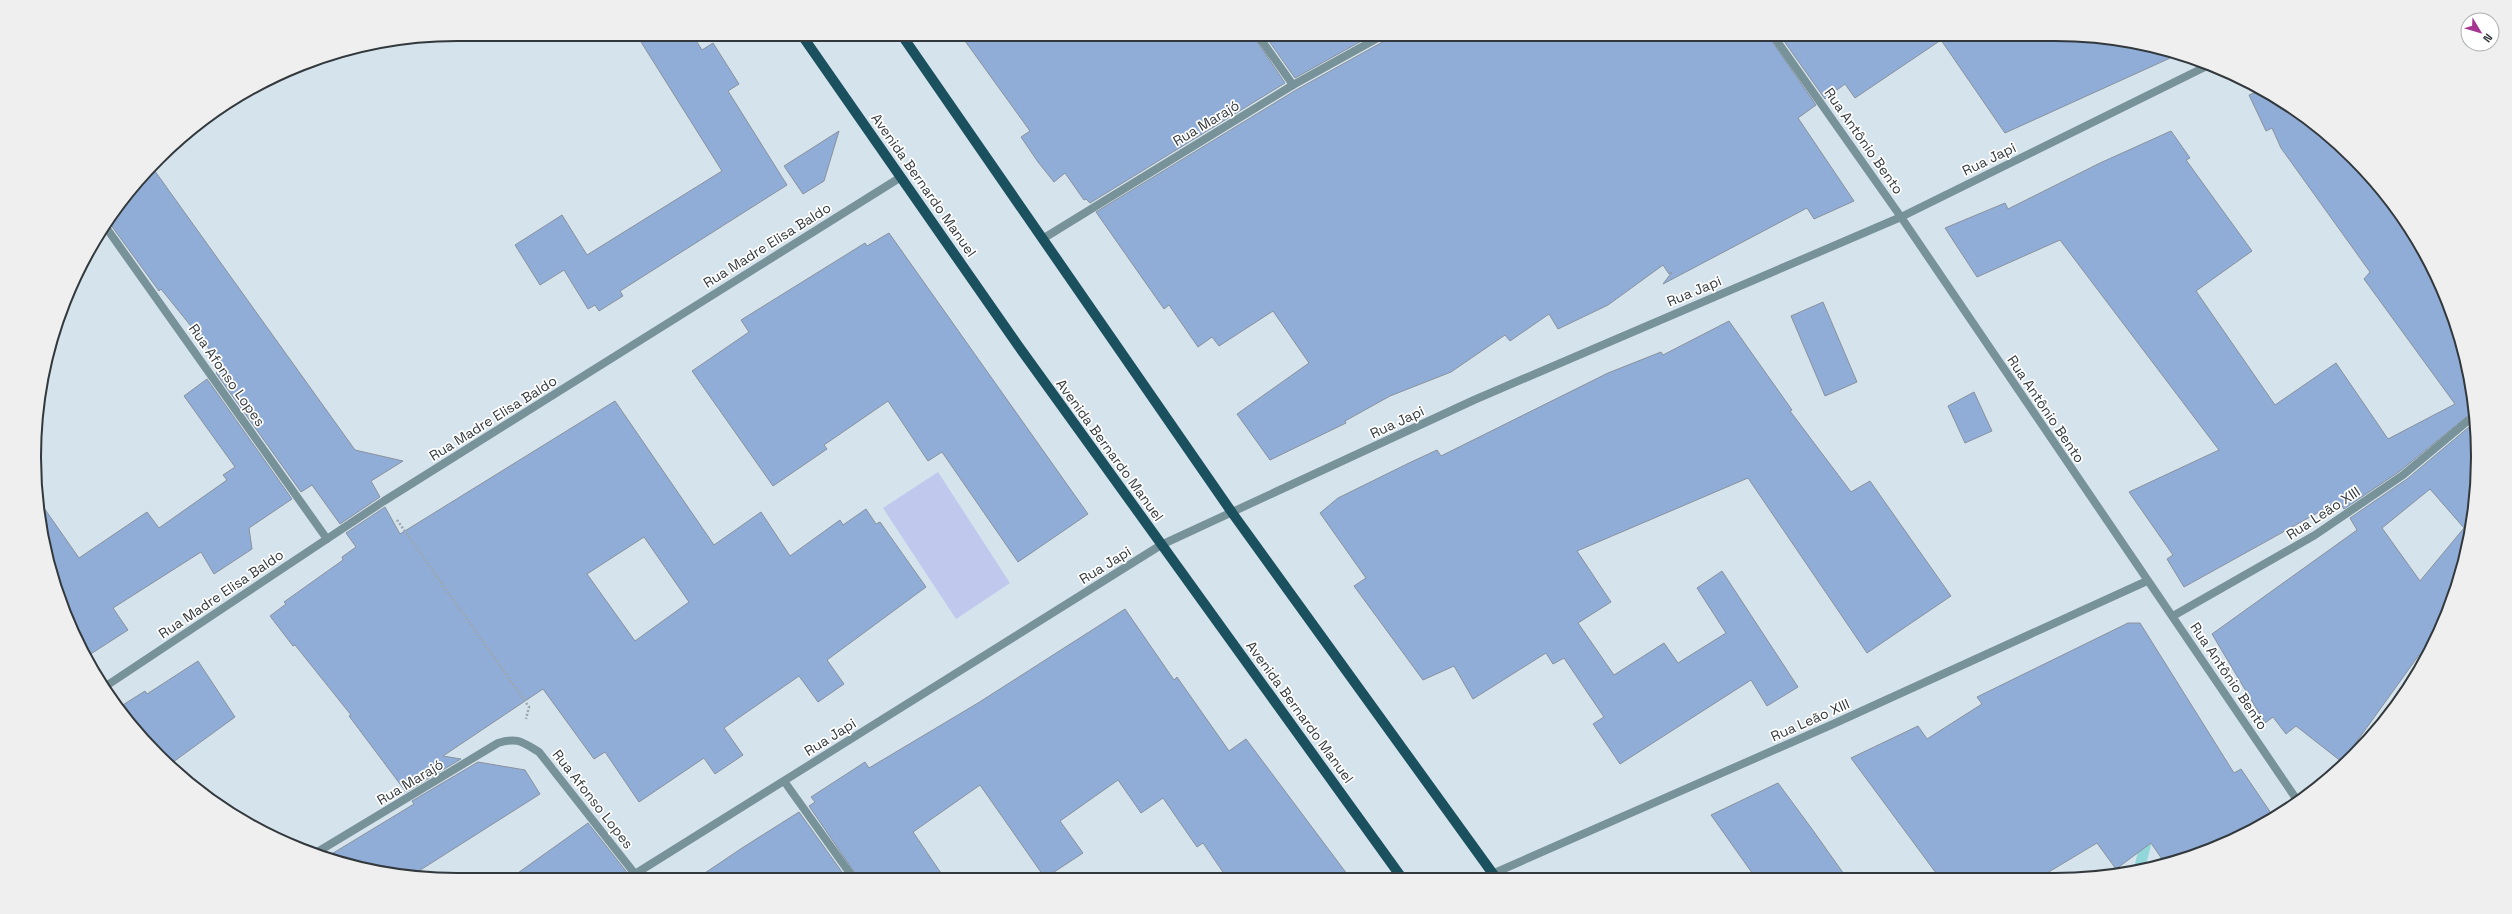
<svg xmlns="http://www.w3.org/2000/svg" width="2512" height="914" viewBox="0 0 2512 914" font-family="'Space Grotesk',sans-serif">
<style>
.green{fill:#c1c8ee}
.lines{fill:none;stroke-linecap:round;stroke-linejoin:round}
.stream{stroke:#91d7da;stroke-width:11}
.building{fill:#90add8;stroke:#89919d;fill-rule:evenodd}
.path{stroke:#9ca7ae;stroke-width:2.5;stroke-dasharray:2 2;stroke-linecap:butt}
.service{stroke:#78929a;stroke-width:8}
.minor{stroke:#78929a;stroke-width:8}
.primary{stroke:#1b515f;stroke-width:10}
.labels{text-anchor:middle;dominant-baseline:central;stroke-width:3.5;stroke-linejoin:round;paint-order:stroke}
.street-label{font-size:14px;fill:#32383b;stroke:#fff}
.rim{fill:none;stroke:#32383b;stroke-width:2}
</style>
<rect width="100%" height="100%" fill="#d5e3ec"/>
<path class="green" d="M 938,472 L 1010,583 L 956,619 L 883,508 Z"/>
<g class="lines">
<path class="stream" d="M 2139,870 L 2148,835"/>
</g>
<path class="building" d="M 636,34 L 692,34 L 702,50 L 713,43 L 739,84 L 728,91 L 787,185 L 620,291 L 623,296 L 599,311 L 595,305 L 588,309 L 564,270 L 540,285 L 515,245 L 562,215 L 587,255 L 722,171 Z
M 960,34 L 1252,34 L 1285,83 L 1090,203 L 1086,199 L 1084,200 L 1065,173 L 1054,182 L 1038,162 L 1021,137 L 1030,131 Z
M 1264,34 L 1374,34 L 1295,78 Z
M 1390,34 L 1767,34 L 1816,105 L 1798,118 L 1854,201 L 1814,219 L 1807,208 L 1663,284 L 1672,272 L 1669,274 L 1663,265 L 1608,305 L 1558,329 L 1549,314 L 1510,341 L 1505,335 L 1451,372 L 1390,396 L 1345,421 L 1346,423 L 1270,460 L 1237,414 L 1309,363 L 1273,311 L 1219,346 L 1212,337 L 1198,347 L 1169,305 L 1164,309 L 1096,212 L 1296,90 L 1388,39 Z
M 1779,34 L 2055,34 L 2164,48 L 2179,54 L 2005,133 L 1941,40 L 1855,98 L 1845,84 L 1825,99 Z
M 2262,90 L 2312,121 L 2373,178 L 2421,244 L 2456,322 L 2475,410 L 2400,471 L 2344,509 L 2339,501 L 2184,587 L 2167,559 L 2173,555 L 2129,492 L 2219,450 L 2060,240 L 1977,277 L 1945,228 L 2005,203 L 2008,209 L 2100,163 L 2171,131 L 2190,158 L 2186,160 L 2252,251 L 2196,291 L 2275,405 L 2336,363 L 2388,439 L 2455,404 L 2364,279 L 2370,272 L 2281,148 L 2272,128 L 2266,131 L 2249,95 Z
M 839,131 L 824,181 L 803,194 L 784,166 Z
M 152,167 L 355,450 L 403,461 L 371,481 L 380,497 L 340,524 L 312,485 L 301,492 L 216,373 L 222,368 L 207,346 L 161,289 L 159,291 L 108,221 L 122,199 Z
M 889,233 L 1088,514 L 1018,562 L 942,452 L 928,461 L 888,401 L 824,445 L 827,449 L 773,486 L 692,371 L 749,332 L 741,320 L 865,243 L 867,246 Z
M 1823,302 L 1857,382 L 1825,396 L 1791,316 Z
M 1729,321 L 1792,410 L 1790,411 L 1851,492 L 1870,481 L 1951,596 L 1867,653 L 1748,478 L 1577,551 L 1611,602 L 1578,623 L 1614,675 L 1664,643 L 1678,663 L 1726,633 L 1697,588 L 1722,571 L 1798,687 L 1767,706 L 1751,680 L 1620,764 L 1593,724 L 1604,717 L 1564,658 L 1553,664 L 1546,653 L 1473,699 L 1454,666 L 1423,680 L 1354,586 L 1366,578 L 1320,513 L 1338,498 L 1409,463 L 1437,450 L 1441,456 L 1608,373 L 1661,352 L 1663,355 Z
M 207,379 L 292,499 L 249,528 L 252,549 L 214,574 L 201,552 L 113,608 L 128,630 L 86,657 L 66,619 L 48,566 L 37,498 L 79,558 L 147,512 L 159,528 L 227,480 L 223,475 L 235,467 L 184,396 Z
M 1974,392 L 1992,431 L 1965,443 L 1948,406 Z
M 615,401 L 714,545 L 761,512 L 790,556 L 840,520 L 843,525 L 866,509 L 876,524 L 880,522 L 926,587 L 827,660 L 844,684 L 818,702 L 799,676 L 724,728 L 743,755 L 715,774 L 704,758 L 639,802 L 605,752 L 594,759 L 543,689 L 443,756 L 461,759 L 406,792 L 349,716 L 351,715 L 295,645 L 293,646 L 270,616 L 286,604 L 284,602 L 343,560 L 342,557 L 356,547 L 346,533 L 385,507 L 400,534 ZM 644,537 L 689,602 L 635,641 L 587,574 Z
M 2475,422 L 2477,484 L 2464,566 L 2424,663 L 2419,655 L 2342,762 L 2296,726 L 2286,734 L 2273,717 L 2265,723 L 2212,634 L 2357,530 L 2350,518 L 2407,479 ZM 2430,489 L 2464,528 L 2420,581 L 2382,528 Z
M 1125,609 L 1174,680 L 1177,677 L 1229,751 L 1246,739 L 1350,878 L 1227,878 L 1203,843 L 1197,847 L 1163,798 L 1141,813 L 1118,780 L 1060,821 L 1083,853 L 1045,878 L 980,785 L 913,832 L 945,879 L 859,879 L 809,806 L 815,802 L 811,797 L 865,762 L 869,768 L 978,703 Z
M 2128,623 L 2140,623 L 2234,773 L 2241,769 L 2273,816 L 2242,836 L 2191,858 L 2173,862 L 2164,862 L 2151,843 L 2116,869 L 2097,843 L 2042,876 L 1939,877 L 1851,758 L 1918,726 L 1927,739 L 1982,704 L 1977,697 Z
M 198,661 L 235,717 L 169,765 L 158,756 L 118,708 L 145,691 L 147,694 Z
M 478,762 L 525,770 L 540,794 L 414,874 L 348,866 L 325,858 L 414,804 L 412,801 Z
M 1778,783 L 1812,829 L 1846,877 L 1755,877 L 1711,815 Z
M 799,812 L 847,879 L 696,879 L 742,848 Z
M 588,823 L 633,880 L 508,880 Z"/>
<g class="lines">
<path class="path" d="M 397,520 L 529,707 L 526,719"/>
<path class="service" d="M 1257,34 L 1293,85
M 105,226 L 327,539
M 2173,616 L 2315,535 L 2403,475 L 2475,415"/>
<path class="minor" d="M 1772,34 L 1901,217 L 2297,800
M 1044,238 L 1293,85 L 1385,34
M 103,688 L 384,501 L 901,177
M 784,781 L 854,879
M 314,854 L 498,743 C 518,737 522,742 539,752 L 635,874 L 1161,545 L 1474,400 L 1901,217 L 2209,65
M 1483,878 L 1831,725 L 2147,581"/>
<path class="primary" d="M 801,34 L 1017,344 L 1402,878
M 901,34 L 1233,514 L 1496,878"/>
</g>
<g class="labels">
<g class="street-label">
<text transform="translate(1206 123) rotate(-31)">Rua Marajó</text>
<text transform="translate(1864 141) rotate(55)">Rua Antônio Bento</text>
<text transform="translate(1989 159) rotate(-26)">Rua Japi</text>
<text transform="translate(924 185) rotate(55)">Avenida Bernardo Manuel</text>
<text transform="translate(767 245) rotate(-32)">Rua Madre Elisa Baldo</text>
<text transform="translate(1694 291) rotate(-23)">Rua Japi</text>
<text transform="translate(227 375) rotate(55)">Rua Afonso Lopes</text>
<text transform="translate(2046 409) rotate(56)">Rua Antônio Bento</text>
<text transform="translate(493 418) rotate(-32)">Rua Madre Elisa Baldo</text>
<text transform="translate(1397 422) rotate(-25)">Rua Japi</text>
<text transform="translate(1110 450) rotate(54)">Avenida Bernardo Manuel</text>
<text transform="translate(2323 513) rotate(-33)">Rua Leão XIII</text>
<text transform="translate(1105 565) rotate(-32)">Rua Japi</text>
<text transform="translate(221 594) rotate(-34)">Rua Madre Elisa Baldo</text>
<text transform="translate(2229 676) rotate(56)">Rua Antônio Bento</text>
<text transform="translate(1300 712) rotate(54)">Avenida Bernardo Manuel</text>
<text transform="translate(1810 720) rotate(-24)">Rua Leão XIII</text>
<text transform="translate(830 737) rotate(-32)">Rua Japi</text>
<text transform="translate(410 782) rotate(-31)">Rua Marajó</text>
<text transform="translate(593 799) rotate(52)">Rua Afonso Lopes</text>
</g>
</g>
<path d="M0 0H2512V914H0ZM457 41H2055A416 416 0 0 1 2471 457V457A416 416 0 0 1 2055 873H457A416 416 0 0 1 41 457V457A416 416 0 0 1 457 41Z" fill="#efefef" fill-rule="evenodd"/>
<path class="rim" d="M457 41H2055A416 416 0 0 1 2471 457V457A416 416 0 0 1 2055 873H457A416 416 0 0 1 41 457V457A416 416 0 0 1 457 41Z"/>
<g transform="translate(2480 32) rotate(128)"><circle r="19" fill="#ffffff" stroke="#adafb1"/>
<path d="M0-3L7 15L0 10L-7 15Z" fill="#a53491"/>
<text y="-6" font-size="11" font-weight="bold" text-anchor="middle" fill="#32383b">N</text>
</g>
</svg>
